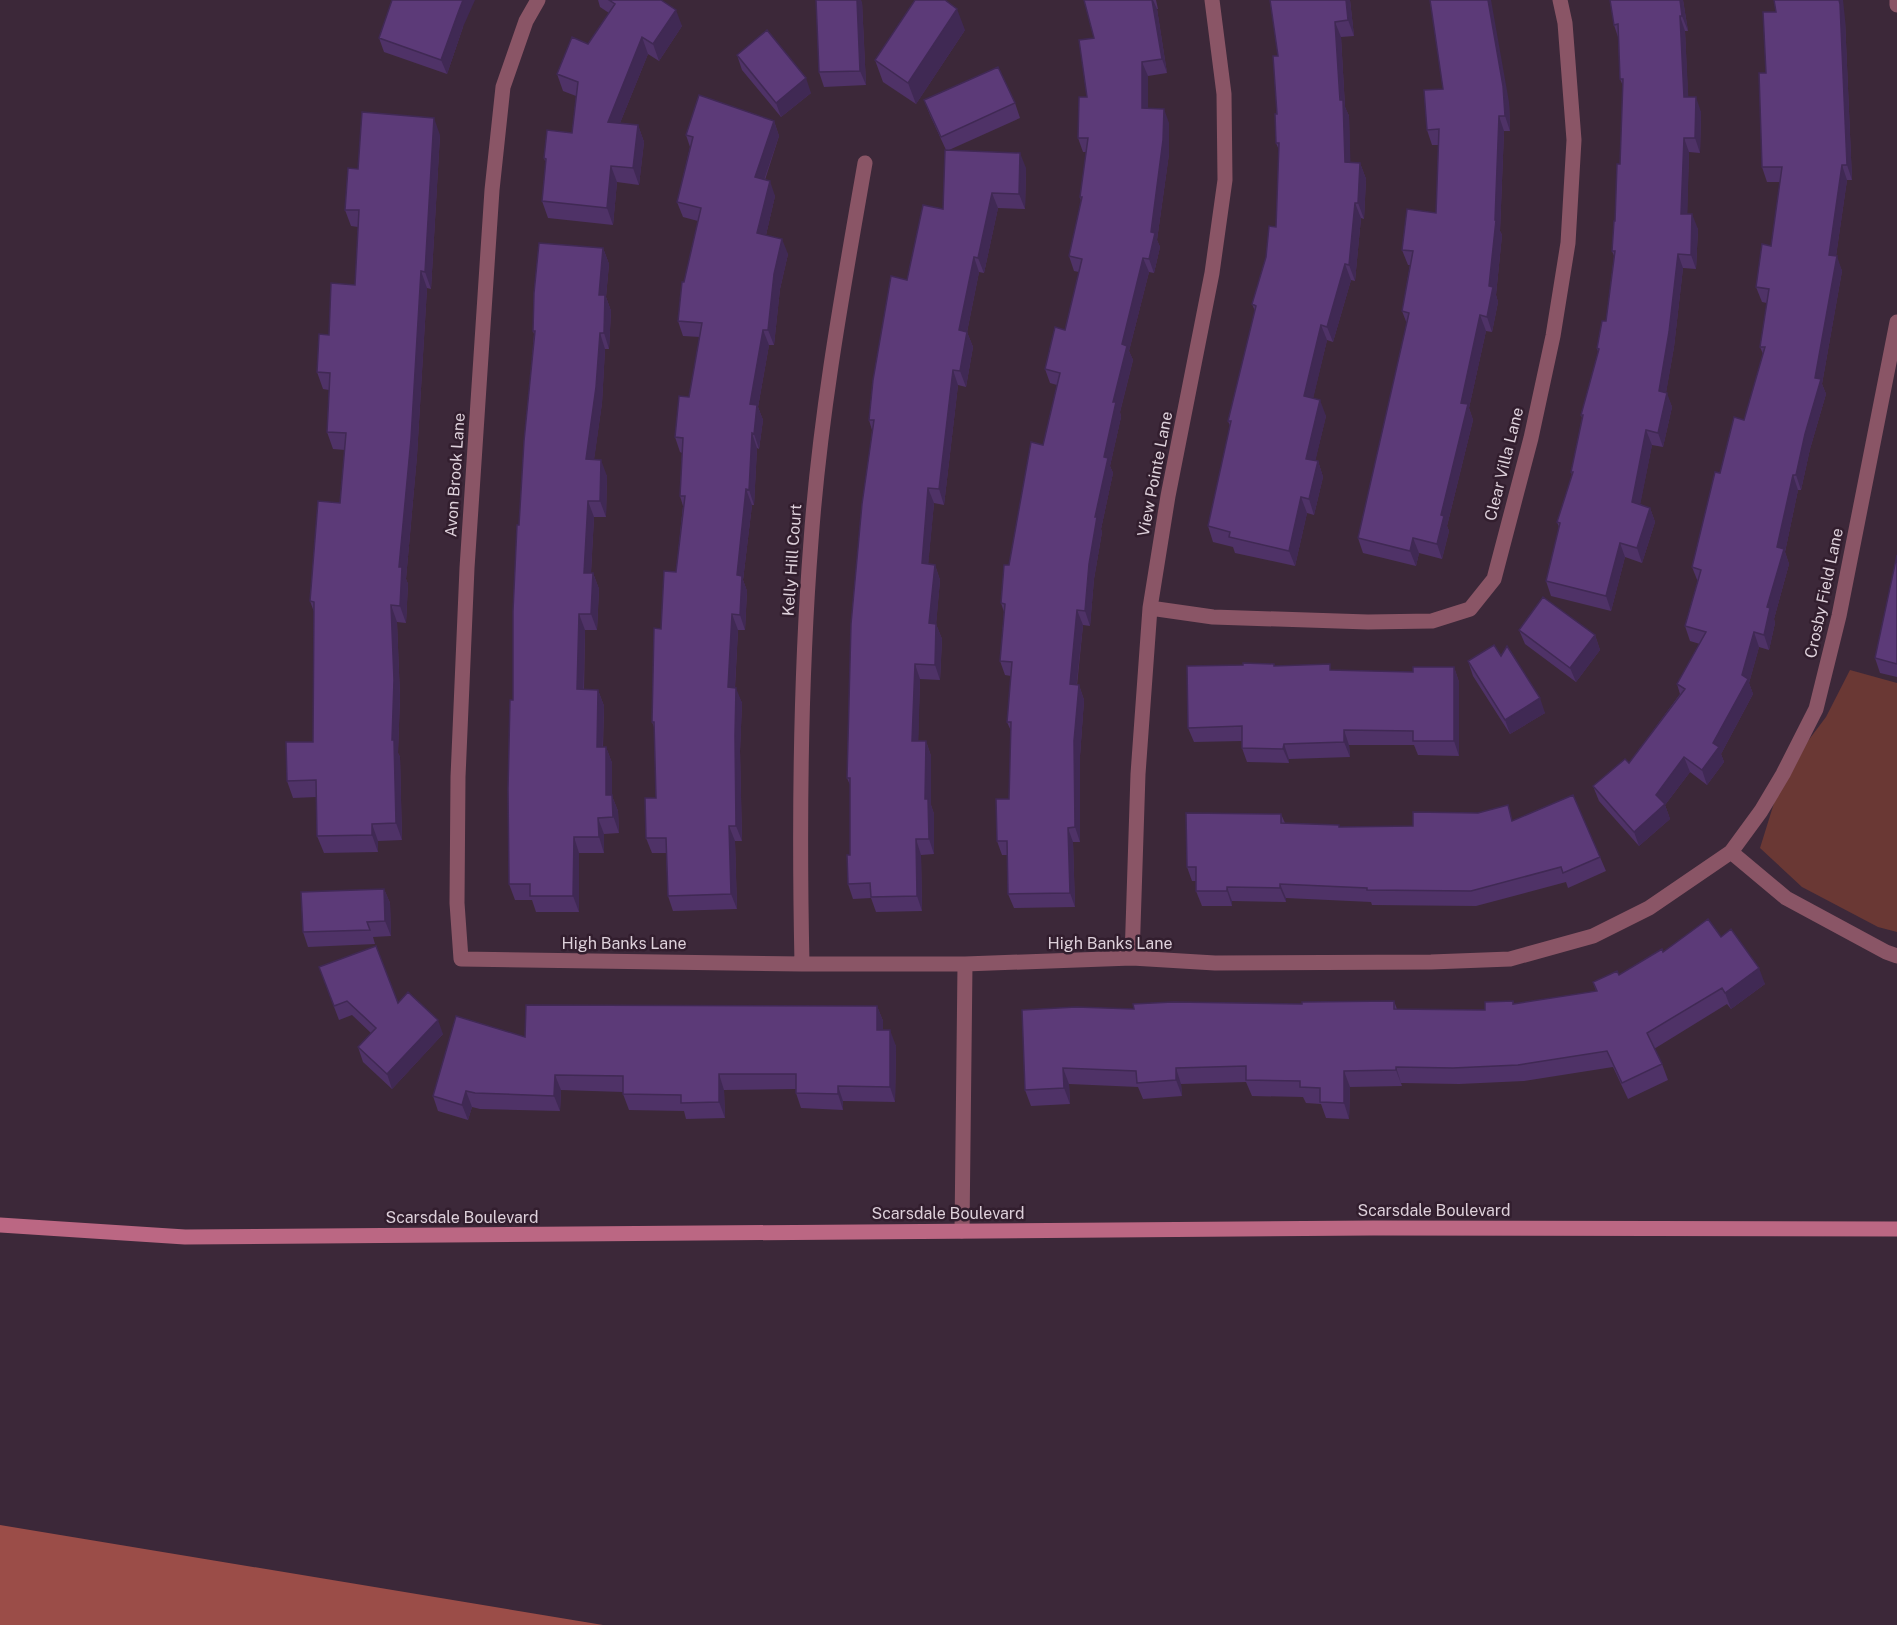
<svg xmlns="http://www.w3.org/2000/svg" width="1897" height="1625" viewBox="0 0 1897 1625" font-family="'Public Sans',sans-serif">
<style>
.green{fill:#6a3834}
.forest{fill:#9b4d48}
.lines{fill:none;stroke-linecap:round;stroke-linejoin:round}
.street{stroke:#8a5566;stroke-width:15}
.secondary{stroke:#bb6783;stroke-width:15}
.wall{fill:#4f3267}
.shaded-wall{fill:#402954}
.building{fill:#5c3a78;stroke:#402954;stroke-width:1.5}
.labels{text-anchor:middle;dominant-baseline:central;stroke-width:5;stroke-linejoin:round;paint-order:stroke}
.street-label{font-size:16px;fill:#ded1db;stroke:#321e2e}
</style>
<rect width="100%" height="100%" fill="#3c2839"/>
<path class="green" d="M 1850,670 L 1897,683 L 1897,932 L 1878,927 L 1802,887 L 1760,848 L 1783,774 L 1826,717 Z"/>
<path class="forest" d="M 0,1525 L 603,1625 L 0,1625 Z"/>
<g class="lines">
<path class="street" d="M 538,0 L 526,21 L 503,87 L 492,190 L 467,568 L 458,777 L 457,903 L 461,959 L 802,964 L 965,964 L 1132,958 L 1215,963 L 1431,962 L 1510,959 L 1593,936 L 1649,908 L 1731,852 L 1761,811 L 1783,774 L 1816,709 L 1839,616 L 1897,322
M 1897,0 L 1897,5
M 1150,608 L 1213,617 L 1368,622 L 1432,621 L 1470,609 L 1494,579 L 1531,438 L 1553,336 L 1568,243 L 1574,140 L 1565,23 L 1560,0
M 1731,852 L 1786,898 L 1886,952 L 1897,956
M 1132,958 L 1138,774 L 1150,608 L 1168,496 L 1212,273 L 1225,180 L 1224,94 L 1212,0
M 802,964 C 799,823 800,682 811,541 C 820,414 843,289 865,163
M 962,1231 L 965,964"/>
<path class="secondary" d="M 0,1225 L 185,1237 L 1373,1228 L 1897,1229"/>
</g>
<path class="wall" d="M 598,0 L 661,0 L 682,26 L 659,61 L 648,54 L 620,123 L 638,125 L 644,142 L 639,185 L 617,182 L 613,225 L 548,218 L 542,201 L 546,164 L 544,158 L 572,133 L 576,96 L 563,91 L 557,74 L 588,44 L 609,13 L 600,7 Z
M 1084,0 L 1156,0 L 1158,9 L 1157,9 L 1167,73 L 1148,76 L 1148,108 L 1169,123 L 1169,154 L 1157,240 L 1160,247 L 1154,273 L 1149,272 L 1129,351 L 1133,360 L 1120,412 L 1121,417 L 1110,466 L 1113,473 L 1101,529 L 1102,532 L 1094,579 L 1090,626 L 1083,625 L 1077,685 L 1079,685 L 1084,700 L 1080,756 L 1080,842 L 1073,842 L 1075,907 L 1014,908 L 1008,894 L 1008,855 L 1002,855 L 997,841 L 1009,799 L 1011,731 L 1007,722 L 1011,676 L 1005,675 L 1000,661 L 1004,612 L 1001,603 L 1009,565 L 1043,445 L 1057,385 L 1050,383 L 1045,369 L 1065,330 L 1079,272 L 1074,271 L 1069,256 L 1081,201 L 1080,197 L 1086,152 L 1083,152 L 1078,138 L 1087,97 L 1094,38 Z
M 1270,0 L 1350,0 L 1354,36 L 1341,37 L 1345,107 L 1349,116 L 1350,163 L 1360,163 L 1366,179 L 1364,219 L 1361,218 L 1355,281 L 1351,280 L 1333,342 L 1327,340 L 1313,398 L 1326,416 L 1315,461 L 1318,461 L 1323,477 L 1314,515 L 1307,513 L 1295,566 L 1235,553 L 1233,547 L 1213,542 L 1208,526 L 1230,426 L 1228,421 L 1255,311 L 1252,304 L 1276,227 L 1279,150 L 1276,143 L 1278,56 Z
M 1610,0 L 1683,0 L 1688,31 L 1685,31 L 1688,97 L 1701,112 L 1700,153 L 1689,152 L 1687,214 L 1698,229 L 1696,269 L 1683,268 L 1674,347 L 1666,392 L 1672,407 L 1663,447 L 1652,445 L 1640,504 L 1650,508 L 1655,522 L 1642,563 L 1625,557 L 1611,611 L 1551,596 L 1546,581 L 1559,527 L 1557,522 L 1572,475 L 1571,472 L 1582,418 L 1581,415 L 1598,352 L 1597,348 L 1606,321 L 1614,256 L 1612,251 L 1620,164 L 1623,86 L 1620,79 L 1618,37 L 1614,25 Z
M 862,2 L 866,85 L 824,87 L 819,72 Z
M 1845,19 L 1852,180 L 1847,180 L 1836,256 L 1842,271 L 1822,384 L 1826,394 L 1810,449 L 1801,490 L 1798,490 L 1785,552 L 1789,564 L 1774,619 L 1775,623 L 1769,650 L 1759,647 L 1749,683 L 1753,694 L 1721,754 L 1724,762 L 1707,785 L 1690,772 L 1665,805 L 1670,819 L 1639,846 L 1599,801 L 1593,786 L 1629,763 L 1680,694 L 1677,684 L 1700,644 L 1690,641 L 1685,626 L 1698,582 L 1692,567 L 1720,473 L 1744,420 L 1763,354 L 1760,347 L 1767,303 L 1762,302 L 1756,287 L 1771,246 L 1780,182 L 1767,182 L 1762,167 L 1766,73 Z
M 463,27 L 447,74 L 384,52 L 379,38 Z
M 965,30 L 916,104 L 883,82 L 875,60 Z
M 737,55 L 811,93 L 781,117 L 742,70 Z
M 1443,89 L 1509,102 L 1510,131 L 1504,131 L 1500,231 L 1502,235 L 1496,295 L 1498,302 L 1492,332 L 1486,331 L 1469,408 L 1473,420 L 1447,526 L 1449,531 L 1442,559 L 1419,553 L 1416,566 L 1363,553 L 1358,538 L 1407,324 L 1402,311 L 1410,265 L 1408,265 L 1402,250 L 1436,213 L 1439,145 L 1432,145 L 1427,130 Z
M 924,100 L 1015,103 L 1020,118 L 949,150 L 1026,168 L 1025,209 L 998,208 L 984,273 L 979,272 L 967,332 L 973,347 L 966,387 L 958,385 L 944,505 L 934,503 L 928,564 L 935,565 L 940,580 L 936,624 L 942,639 L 940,680 L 920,679 L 918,741 L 926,741 L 931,756 L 931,805 L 934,814 L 934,854 L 921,855 L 922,911 L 876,912 L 871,898 L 853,899 L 848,884 L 850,855 L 850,785 L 847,778 L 872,430 L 869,420 L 907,280 L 943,209 L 946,150 L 930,115 Z
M 774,121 L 779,136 L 765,180 L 775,196 L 766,235 L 788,254 L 780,289 L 774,345 L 769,345 L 758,407 L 763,420 L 759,449 L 757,448 L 754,505 L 752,505 L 743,580 L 747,591 L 745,630 L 738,630 L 735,688 L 742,703 L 740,751 L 742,841 L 735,841 L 737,909 L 673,911 L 668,896 L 666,853 L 652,853 L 646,838 L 656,798 L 654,727 L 652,722 L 661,629 L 676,572 L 683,506 L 680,496 L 682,453 L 680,452 L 675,437 L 689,397 L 700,337 L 683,336 L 678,321 L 684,282 L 698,221 L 683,217 L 677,202 L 690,147 L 686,135 Z
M 440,135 L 431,289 L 427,288 L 417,456 L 406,579 L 408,584 L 406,623 L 397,622 L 400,697 L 398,753 L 400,757 L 402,840 L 378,841 L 378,852 L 324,853 L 317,836 L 316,797 L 293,798 L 287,781 L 313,742 L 314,612 L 310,601 L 340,503 L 345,450 L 333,449 L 327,432 L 329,390 L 323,389 L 317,372 L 329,335 L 355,285 L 358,227 L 351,226 L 345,210 L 358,169 Z
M 603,248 L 609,264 L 606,297 L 611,311 L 609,349 L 605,349 L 602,403 L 594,459 L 607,476 L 606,517 L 594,517 L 591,573 L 593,573 L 599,589 L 597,630 L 585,630 L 584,690 L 598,690 L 604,706 L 603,747 L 606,747 L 612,763 L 612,796 L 618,811 L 619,833 L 604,834 L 604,853 L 579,853 L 579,912 L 536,912 L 532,900 L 515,900 L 509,884 L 513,700 L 519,525 L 534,334 L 533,331 Z
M 1897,555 L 1897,677 L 1880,673 L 1875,658 Z
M 1519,630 L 1595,635 L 1600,650 L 1576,682 L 1525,644 Z
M 1501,656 L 1545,713 L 1510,734 L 1473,676 L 1468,661 Z
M 1274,664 L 1275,666 L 1332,670 L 1413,672 L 1454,667 L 1459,682 L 1459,756 L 1418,755 L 1414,745 L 1349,745 L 1350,757 L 1289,759 L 1289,763 L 1247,762 L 1242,748 L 1242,741 L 1194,742 L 1188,728 Z
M 1281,814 L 1285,823 L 1340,827 L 1413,826 L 1513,821 L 1600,857 L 1606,871 L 1568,888 L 1566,882 L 1476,906 L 1372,905 L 1371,902 L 1286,898 L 1286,902 L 1232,901 L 1232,906 L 1202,906 L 1196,891 L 1196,881 L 1192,881 L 1187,867 Z
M 384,889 L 390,903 L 391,936 L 373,937 L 375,944 L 308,947 L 303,932 Z
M 1721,937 L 1765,984 L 1731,1009 L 1727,1004 L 1654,1049 L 1662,1064 L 1668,1080 L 1628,1099 L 1613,1067 L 1524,1081 L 1459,1084 L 1401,1083 L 1402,1086 L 1350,1087 L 1349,1119 L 1326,1118 L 1321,1104 L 1306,1103 L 1303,1097 L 1252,1096 L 1246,1082 L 1181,1084 L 1182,1096 L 1143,1099 L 1138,1087 L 1069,1084 L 1070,1104 L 1031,1106 L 1025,1090 L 1134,1009 L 1394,1001 L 1397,1009 L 1485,1010 L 1513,1001 L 1514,1004 L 1596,991 L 1593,982 L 1619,975 L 1663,952 Z
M 319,967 L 398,1003 L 443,1034 L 392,1089 L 363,1062 L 358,1047 L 371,1033 L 352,1015 L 339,1020 Z
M 877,1006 L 883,1021 L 883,1030 L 896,1046 L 895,1102 L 843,1101 L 843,1110 L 801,1108 L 796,1093 L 796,1089 L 724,1090 L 725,1118 L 686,1119 L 684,1111 L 629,1110 L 623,1094 L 623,1092 L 561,1090 L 560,1111 L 480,1109 L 472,1107 L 468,1120 L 438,1111 L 433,1096 L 525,1037 Z"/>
<path class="shaded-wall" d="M 463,0 L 475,0 L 463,27 L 447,74 L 441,60 L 458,13 Z
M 857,0 L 861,0 L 862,2 L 866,85 L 860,71 Z
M 1152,0 L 1153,0 L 1157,9 L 1167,73 L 1162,59 Z
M 1346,0 L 1350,0 L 1354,36 L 1348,20 Z
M 1488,0 L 1491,0 L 1509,102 L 1510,131 L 1505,116 Z
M 1680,0 L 1683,0 L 1688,31 L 1682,16 Z
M 1839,0 L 1843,0 L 1845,19 L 1852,180 L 1847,165 Z
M 957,9 L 965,30 L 916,104 L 908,83 Z
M 676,10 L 682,26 L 659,61 L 653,44 Z
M 1680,16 L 1685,31 L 1689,111 L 1684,97 Z
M 1335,22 L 1341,37 L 1345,107 L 1349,116 L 1351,178 L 1345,162 Z
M 642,37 L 648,54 L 614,138 L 608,122 Z
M 1142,62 L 1148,76 L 1148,123 L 1142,108 Z
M 806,78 L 811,93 L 781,117 L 776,103 Z
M 1696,97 L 1701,112 L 1700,153 L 1695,138 Z
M 1164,109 L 1169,123 L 1169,154 L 1157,240 L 1160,247 L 1154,273 L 1149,259 Z
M 1499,116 L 1504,131 L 1500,231 L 1502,235 L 1496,295 L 1498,302 L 1492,332 L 1487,317 L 1495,220 Z
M 434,118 L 440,135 L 431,289 L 425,272 Z
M 774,121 L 779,136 L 760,192 L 755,177 Z
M 638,125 L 644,142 L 639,185 L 633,168 Z
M 1684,138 L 1689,152 L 1687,228 L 1681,214 Z
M 1020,153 L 1026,168 L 1025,209 L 1019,194 Z
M 1360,163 L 1366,179 L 1364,219 L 1358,203 Z
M 1842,165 L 1847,180 L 1834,270 L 1829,255 Z
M 611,166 L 617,182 L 613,225 L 607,208 Z
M 770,181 L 775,196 L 763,248 L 757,233 Z
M 992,193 L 998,208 L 984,273 L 978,258 Z
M 1355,203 L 1361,218 L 1355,281 L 1349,265 Z
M 1692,214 L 1698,229 L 1696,269 L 1691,255 Z
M 782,239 L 788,254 L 780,289 L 774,345 L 768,330 L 774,274 Z
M 603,248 L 609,264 L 606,297 L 611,311 L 609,349 L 604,333 L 599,295 Z
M 1678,254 L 1683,268 L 1674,347 L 1664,405 L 1659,391 Z
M 1837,256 L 1842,271 L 1822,384 L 1826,394 L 1810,449 L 1801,490 L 1796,475 L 1815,378 Z
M 974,257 L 979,272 L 967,332 L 973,347 L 966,387 L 960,371 L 959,330 Z
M 1143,258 L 1149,272 L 1129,351 L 1133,360 L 1120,412 L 1121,417 L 1110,466 L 1113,473 L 1101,529 L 1102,532 L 1094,579 L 1090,626 L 1085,611 L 1089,564 L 1104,457 L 1122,344 Z
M 1345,264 L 1351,280 L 1333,342 L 1327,327 Z
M 421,271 L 427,288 L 417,456 L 406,579 L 408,584 L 406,623 L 400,606 L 399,567 Z
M 1480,315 L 1486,331 L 1469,408 L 1473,420 L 1447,526 L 1449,531 L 1442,559 L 1437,544 L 1441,515 L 1461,403 Z
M 1321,325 L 1327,340 L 1310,412 L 1304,396 Z
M 763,330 L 769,345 L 758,407 L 763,420 L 759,449 L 754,434 L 750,404 Z
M 600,333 L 605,349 L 602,403 L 592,475 L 586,459 Z
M 953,370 L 958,385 L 944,505 L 939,489 Z
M 1667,393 L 1672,407 L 1663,447 L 1658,433 Z
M 1320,400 L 1326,416 L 1312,475 L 1306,459 Z
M 1646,430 L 1652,445 L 1638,516 L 1632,502 Z
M 752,433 L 757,448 L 754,505 L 749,490 Z
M 601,460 L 607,476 L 606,517 L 600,501 Z
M 1318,461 L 1323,477 L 1314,515 L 1309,499 Z
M 1793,475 L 1798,490 L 1785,552 L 1789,564 L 1774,619 L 1775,623 L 1769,650 L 1764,635 L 1767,607 L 1777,547 Z
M 928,488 L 934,503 L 927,578 L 922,563 Z
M 746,489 L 752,505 L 743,580 L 747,591 L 745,630 L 740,615 L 737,575 Z
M 1301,497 L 1307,513 L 1295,566 L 1289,551 Z
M 588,501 L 594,517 L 590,589 L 584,573 Z
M 1650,508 L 1655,522 L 1642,563 L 1637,548 Z
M 1413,538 L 1419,553 L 1416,566 L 1410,551 Z
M 1620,543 L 1625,557 L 1611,611 L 1606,596 Z
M 935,565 L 940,580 L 935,638 L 929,623 Z
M 593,573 L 599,589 L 597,630 L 591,614 Z
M 391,605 L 397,622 L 400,697 L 398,753 L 400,757 L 402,840 L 396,823 L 392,740 Z
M 1077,610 L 1083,625 L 1075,699 L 1070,684 Z
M 579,614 L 585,630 L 583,705 L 577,689 Z
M 732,614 L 738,630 L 734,702 L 728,687 Z
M 936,624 L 942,639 L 940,680 L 935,665 Z
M 1754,632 L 1759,647 L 1749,683 L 1753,694 L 1721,754 L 1724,762 L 1707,785 L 1702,770 L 1742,675 Z
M 1595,635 L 1600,650 L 1576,682 L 1570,668 Z
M 915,664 L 920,679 L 918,756 L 912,741 Z
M 1454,667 L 1459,682 L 1459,756 L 1454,741 Z
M 1079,685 L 1084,700 L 1080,756 L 1080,842 L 1075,827 L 1074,741 Z
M 736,688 L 742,703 L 740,751 L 742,841 L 736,826 L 735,736 Z
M 598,690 L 604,706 L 602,763 L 597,747 Z
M 1540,698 L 1545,713 L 1510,734 L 1505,720 Z
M 1344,730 L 1349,745 L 1350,757 L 1344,742 Z
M 926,741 L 931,756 L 931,805 L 934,814 L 934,854 L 929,839 L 925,799 Z
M 1284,744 L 1289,759 L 1289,763 L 1283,749 Z
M 606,747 L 612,763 L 612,796 L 618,811 L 619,833 L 606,795 Z
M 1684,757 L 1690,772 L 1665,805 L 1670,819 L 1639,846 L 1634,832 L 1656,795 Z
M 598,818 L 604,834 L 604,853 L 599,837 Z
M 372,824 L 378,841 L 378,852 L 372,835 Z
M 729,826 L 735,841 L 737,909 L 731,894 Z
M 1068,828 L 1073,842 L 1075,907 L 1070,893 Z
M 574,837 L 579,853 L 579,912 L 573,896 Z
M 916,839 L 921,855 L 922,911 L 917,896 Z
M 1280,884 L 1286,898 L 1286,902 L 1280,888 Z
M 1227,887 L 1232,901 L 1232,906 L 1227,891 Z
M 384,889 L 390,903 L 391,936 L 385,921 Z
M 1759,968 L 1765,984 L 1731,1009 L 1725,993 Z
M 877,1006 L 883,1021 L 883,1045 L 877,1030 Z
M 438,1020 L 443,1034 L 392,1089 L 387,1074 Z
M 890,1030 L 896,1046 L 895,1102 L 890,1087 Z
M 1396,1067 L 1401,1083 L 1402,1086 L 1396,1070 Z
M 1063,1068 L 1069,1084 L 1070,1104 L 1064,1088 Z
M 1176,1068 L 1181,1084 L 1182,1096 L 1176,1080 Z
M 1344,1071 L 1350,1087 L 1349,1119 L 1344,1103 Z
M 719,1074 L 724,1090 L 725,1118 L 719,1102 Z
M 555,1075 L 561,1090 L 560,1111 L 554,1096 Z
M 838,1086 L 843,1101 L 843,1110 L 838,1094 Z
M 466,1091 L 472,1107 L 468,1120 L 462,1105 Z"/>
<path class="building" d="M 392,0 L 463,0 L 458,13 L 441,60 L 379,38 Z
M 609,0 L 661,0 L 676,10 L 653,44 L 642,37 L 608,122 L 638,125 L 633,168 L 611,166 L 607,208 L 542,201 L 546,159 L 544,158 L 547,130 L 572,133 L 578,82 L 557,74 L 572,37 L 588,44 L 615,4 Z
M 816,0 L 857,0 L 860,71 L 819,72 Z
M 915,0 L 945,0 L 957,9 L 908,83 L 875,60 Z
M 1084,0 L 1152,0 L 1162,59 L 1142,62 L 1142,108 L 1164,109 L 1163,140 L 1151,232 L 1155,233 L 1149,259 L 1143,258 L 1122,344 L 1127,346 L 1113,402 L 1116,402 L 1104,457 L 1108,458 L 1095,517 L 1097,517 L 1089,564 L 1085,611 L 1077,610 L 1070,684 L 1079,685 L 1074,741 L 1075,827 L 1068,828 L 1070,893 L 1008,894 L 1007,841 L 997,841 L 996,799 L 1009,799 L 1011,722 L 1007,722 L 1012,662 L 1000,661 L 1005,604 L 1001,603 L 1004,565 L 1009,565 L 1031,442 L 1043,445 L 1060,373 L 1045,369 L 1055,327 L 1065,330 L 1082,259 L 1069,256 L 1082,197 L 1080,197 L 1088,138 L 1078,138 L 1079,97 L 1087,97 L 1079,40 L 1094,38 Z
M 1270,0 L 1346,0 L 1348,20 L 1335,22 L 1340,100 L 1343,100 L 1345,162 L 1360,163 L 1358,203 L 1355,203 L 1349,265 L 1345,264 L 1327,327 L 1321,325 L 1304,396 L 1320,400 L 1306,459 L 1318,461 L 1309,499 L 1301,497 L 1289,551 L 1229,537 L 1230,532 L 1208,526 L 1231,421 L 1228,421 L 1256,306 L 1252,304 L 1266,257 L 1269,226 L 1276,227 L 1279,143 L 1276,143 L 1275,114 L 1277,114 L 1273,56 L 1278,56 Z
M 1430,0 L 1488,0 L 1503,86 L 1505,116 L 1499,116 L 1495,220 L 1496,220 L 1489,286 L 1493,287 L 1487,317 L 1480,315 L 1461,403 L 1468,404 L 1441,515 L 1444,516 L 1437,544 L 1413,538 L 1410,551 L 1358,538 L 1409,313 L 1402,311 L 1413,251 L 1402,250 L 1407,209 L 1436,213 L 1439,129 L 1427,130 L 1424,90 L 1443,89 Z
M 1610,0 L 1680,0 L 1682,16 L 1680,16 L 1684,97 L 1696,97 L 1695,138 L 1684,138 L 1681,214 L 1692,214 L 1691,255 L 1678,254 L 1669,332 L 1659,391 L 1667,393 L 1658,433 L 1646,430 L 1632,502 L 1650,508 L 1637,548 L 1620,543 L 1606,596 L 1546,581 L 1560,523 L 1557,522 L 1573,472 L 1571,472 L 1583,415 L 1581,415 L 1599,349 L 1597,348 L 1602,321 L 1606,321 L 1615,251 L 1612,251 L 1614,221 L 1615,221 L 1617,164 L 1620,164 L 1623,79 L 1620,79 L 1618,24 L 1614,25 Z
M 1774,0 L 1839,0 L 1840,4 L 1847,165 L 1842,165 L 1829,255 L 1837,256 L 1815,378 L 1821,379 L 1805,434 L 1796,475 L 1793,475 L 1777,547 L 1784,549 L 1767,607 L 1770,608 L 1764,635 L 1754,632 L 1742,675 L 1748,679 L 1713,743 L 1719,747 L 1702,770 L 1684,757 L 1656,795 L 1665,804 L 1634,832 L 1593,786 L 1625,759 L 1629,763 L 1685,689 L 1677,684 L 1706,632 L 1685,626 L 1701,570 L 1692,567 L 1715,472 L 1720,473 L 1734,417 L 1744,420 L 1765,347 L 1760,347 L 1769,289 L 1756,287 L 1762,244 L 1771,246 L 1782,167 L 1762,167 L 1759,73 L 1766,73 L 1763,12 L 1776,12 Z
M 767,30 L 806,78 L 776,103 L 737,55 Z
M 998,67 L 1015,103 L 941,137 L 924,100 Z
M 699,95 L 774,121 L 755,177 L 770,181 L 757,233 L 782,239 L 774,274 L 768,330 L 763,330 L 750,404 L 757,405 L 754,434 L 752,433 L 749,490 L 746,489 L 737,575 L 742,576 L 740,615 L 732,614 L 728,687 L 736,688 L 735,736 L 736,826 L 729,826 L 731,894 L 668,896 L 666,838 L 646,838 L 645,798 L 656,798 L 654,722 L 652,722 L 654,628 L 661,629 L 664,571 L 676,572 L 685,496 L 680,496 L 683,438 L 675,437 L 679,396 L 689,397 L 702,323 L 678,321 L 682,282 L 684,282 L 701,208 L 677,202 L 693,137 L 686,135 Z
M 362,112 L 434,118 L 425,272 L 421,271 L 411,439 L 399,567 L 402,567 L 400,606 L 391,605 L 394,680 L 392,740 L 394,740 L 396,823 L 372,824 L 372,835 L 317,836 L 316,780 L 287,781 L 286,742 L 313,742 L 314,602 L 310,601 L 318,501 L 340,503 L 346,433 L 327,432 L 330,373 L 317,372 L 319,334 L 329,335 L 331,283 L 355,285 L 359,210 L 345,210 L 348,168 L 358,169 Z
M 945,150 L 1020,153 L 1019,194 L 992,193 L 978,258 L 974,257 L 959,330 L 967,332 L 960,371 L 953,370 L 939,489 L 928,488 L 922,563 L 935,565 L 929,623 L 936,624 L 935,665 L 915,664 L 912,741 L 926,741 L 925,799 L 928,799 L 929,839 L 916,839 L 917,896 L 871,897 L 870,883 L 848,884 L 847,855 L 850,855 L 850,778 L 847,778 L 851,624 L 862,504 L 874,420 L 869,420 L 873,380 L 891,276 L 907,280 L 923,205 L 943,209 Z
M 539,243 L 603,248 L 599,295 L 605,295 L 604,333 L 600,333 L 596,387 L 586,459 L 601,460 L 600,501 L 588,501 L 584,573 L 593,573 L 591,614 L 579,614 L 577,689 L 598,690 L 597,747 L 606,747 L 606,795 L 612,795 L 613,817 L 598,818 L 599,837 L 574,837 L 573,896 L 530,896 L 530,884 L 509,884 L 508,789 L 510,700 L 513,700 L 513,611 L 517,525 L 519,525 L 524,441 L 535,331 L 533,331 L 534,293 Z
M 1897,555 L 1897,664 L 1875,658 Z
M 1543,597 L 1595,635 L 1570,668 L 1519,630 Z
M 1494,645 L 1501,656 L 1507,646 L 1540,698 L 1505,720 L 1468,661 Z
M 1243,663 L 1274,664 L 1274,666 L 1330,664 L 1330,670 L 1413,672 L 1413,667 L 1454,667 L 1454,741 L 1413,741 L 1413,731 L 1344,730 L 1344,742 L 1284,744 L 1283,749 L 1242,748 L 1242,726 L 1188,728 L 1187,666 L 1243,665 Z
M 1573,795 L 1600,857 L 1563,873 L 1561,867 L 1471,891 L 1367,890 L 1367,888 L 1280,884 L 1280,888 L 1227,887 L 1227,891 L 1196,891 L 1196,867 L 1187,867 L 1186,813 L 1281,814 L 1281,823 L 1339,825 L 1339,827 L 1413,826 L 1413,812 L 1478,813 L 1508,805 L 1512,821 Z
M 384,889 L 385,921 L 367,922 L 370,930 L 303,932 L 301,892 Z
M 1708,919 L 1721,937 L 1731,929 L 1759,968 L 1725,993 L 1722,988 L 1647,1033 L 1662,1064 L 1622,1083 L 1607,1051 L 1518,1065 L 1453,1068 L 1396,1067 L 1396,1070 L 1344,1071 L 1344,1103 L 1320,1102 L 1320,1088 L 1300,1087 L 1300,1081 L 1246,1080 L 1246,1066 L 1176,1068 L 1176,1080 L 1137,1083 L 1136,1071 L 1063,1068 L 1064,1088 L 1025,1090 L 1022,1010 L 1076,1007 L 1134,1009 L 1133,1004 L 1173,1002 L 1302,1004 L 1302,1002 L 1394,1001 L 1394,1009 L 1485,1010 L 1485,1002 L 1513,1001 L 1513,1004 L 1597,991 L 1593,982 L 1617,971 L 1619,975 L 1662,949 L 1663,952 Z
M 376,946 L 398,1003 L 408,992 L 438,1020 L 387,1074 L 358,1047 L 376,1028 L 347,1001 L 334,1006 L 319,967 Z
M 526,1005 L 877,1006 L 877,1030 L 890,1030 L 890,1087 L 838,1086 L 838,1094 L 796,1093 L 796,1074 L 719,1074 L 719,1102 L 681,1103 L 681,1095 L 623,1094 L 623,1076 L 555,1075 L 554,1096 L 475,1093 L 466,1091 L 462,1105 L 433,1096 L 456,1016 L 525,1037 Z"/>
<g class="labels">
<g class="street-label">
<text transform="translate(1504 464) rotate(-76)">Clear Villa Lane</text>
<text transform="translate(1155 474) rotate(-79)">View Pointe Lane</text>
<text transform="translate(455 475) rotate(-86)">Avon Brook Lane</text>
<text transform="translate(792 560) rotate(-86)">Kelly Hill Court</text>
<text transform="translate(1824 593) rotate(-78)">Crosby Field Lane</text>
<text x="624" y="943">High Banks Lane</text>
<text x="1110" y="943">High Banks Lane</text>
<text x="1434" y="1210">Scarsdale Boulevard</text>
<text x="948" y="1213">Scarsdale Boulevard</text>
<text x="462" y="1217">Scarsdale Boulevard</text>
</g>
</g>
</svg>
